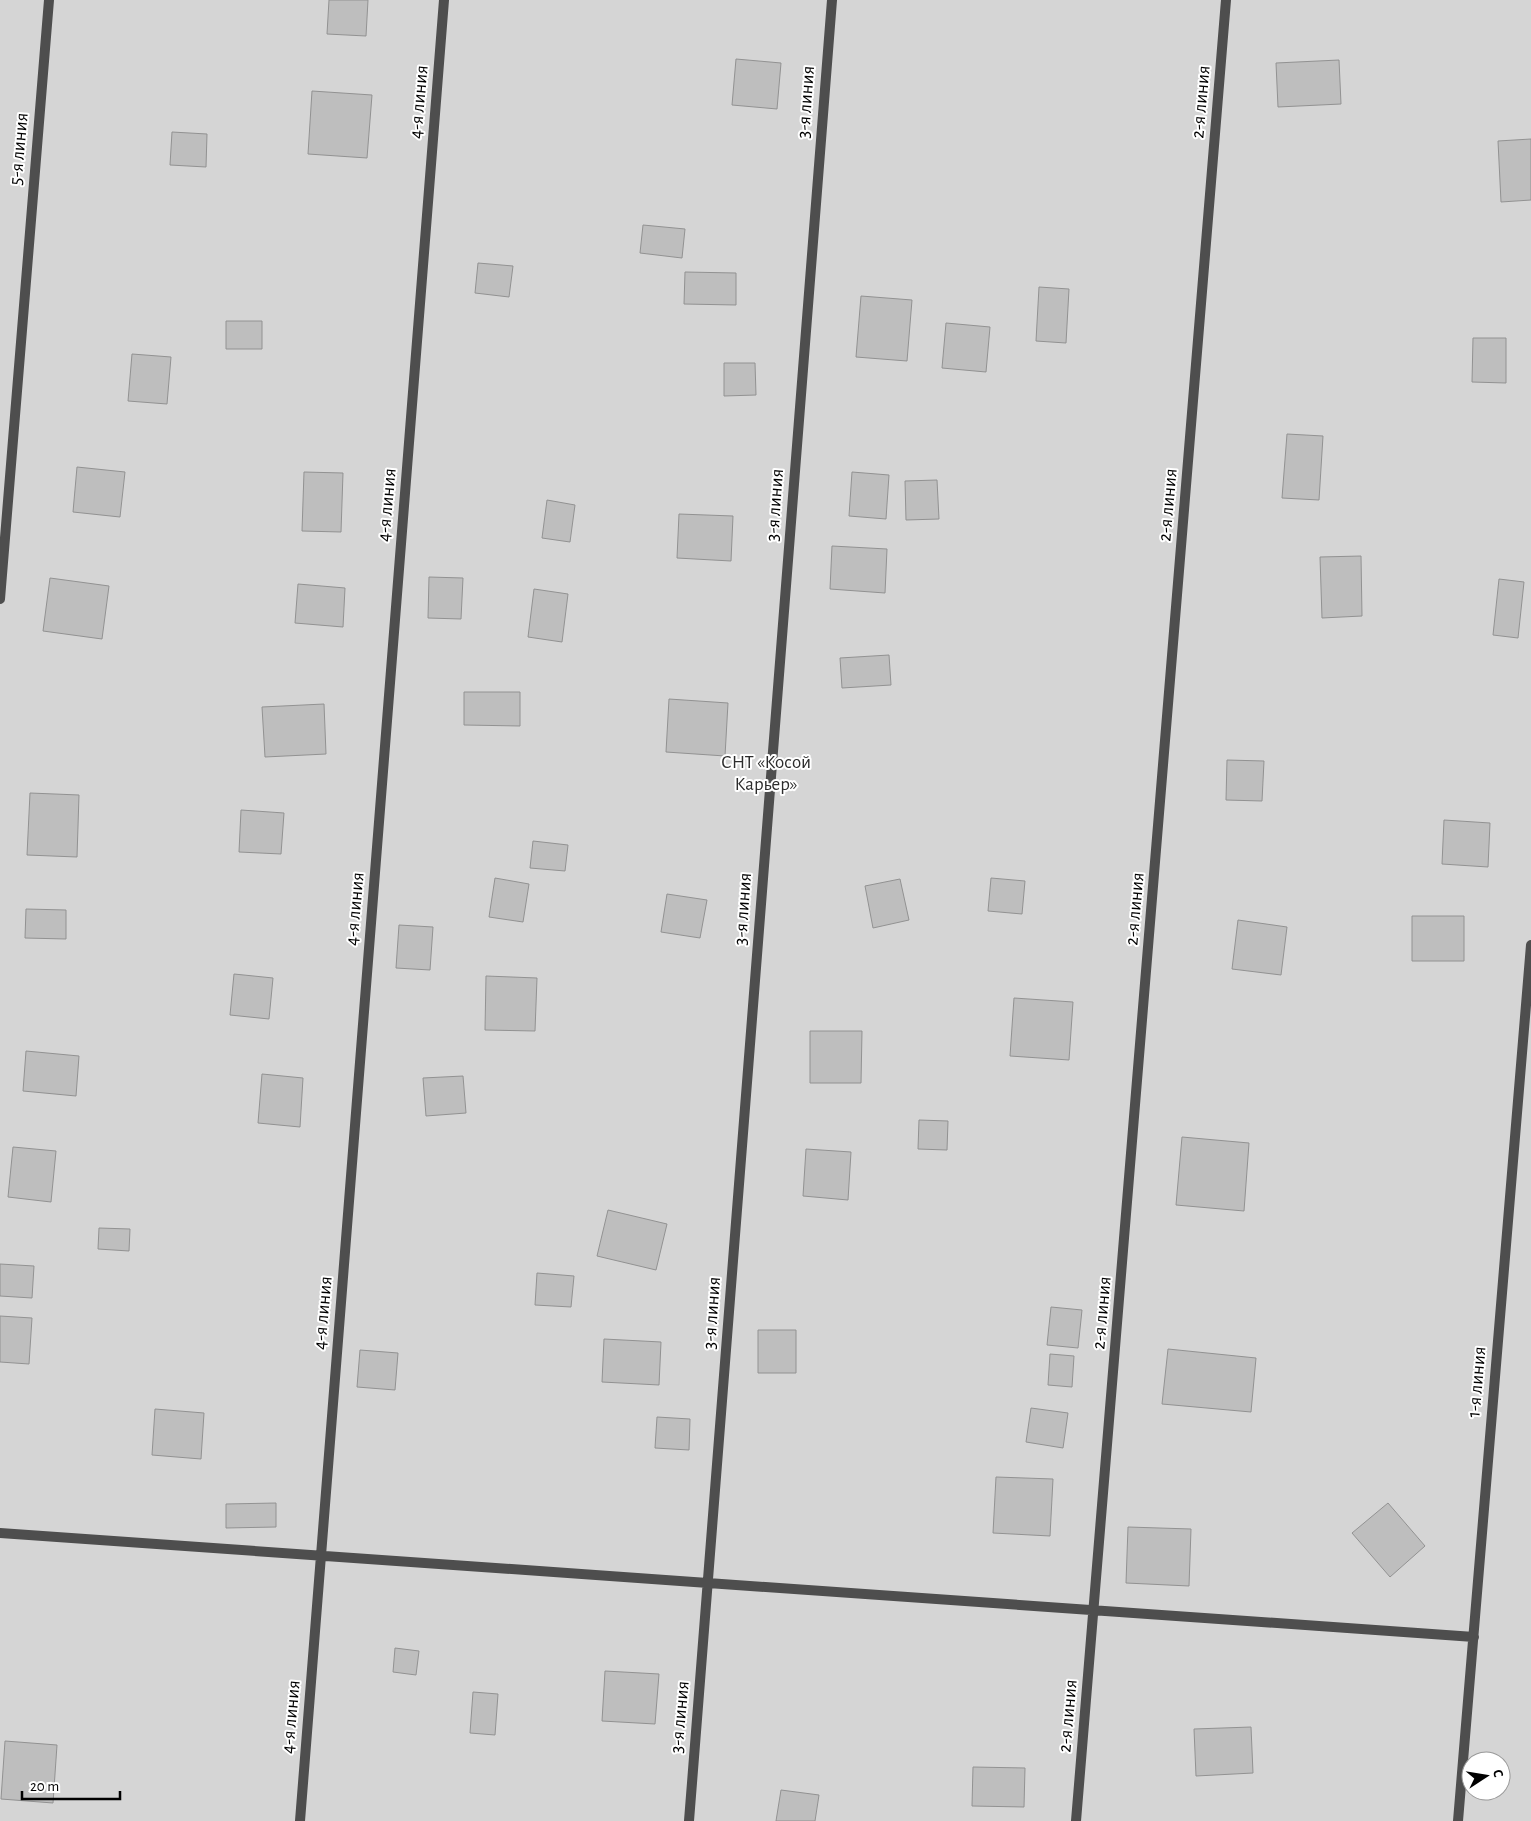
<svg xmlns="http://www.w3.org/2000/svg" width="1531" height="1821" viewBox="0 0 1531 1821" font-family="'Alegreya Sans',sans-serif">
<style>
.green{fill:#d5d5d5;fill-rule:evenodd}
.building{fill:#bebebe;stroke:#929292}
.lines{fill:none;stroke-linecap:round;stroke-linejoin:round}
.minor{stroke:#4e4e4e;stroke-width:10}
.labels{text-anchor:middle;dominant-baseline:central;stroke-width:4;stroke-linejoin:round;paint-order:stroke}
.street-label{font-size:19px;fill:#000;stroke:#fff}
.park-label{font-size:19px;fill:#2c2c2c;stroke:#fff}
</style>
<rect width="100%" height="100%" fill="#fff"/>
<path class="green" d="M 0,0 L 1531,0 L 1531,1821 L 0,1821 ZM 1471,1761 L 1501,1761 L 1501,1791 L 1471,1791 Z"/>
<path class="building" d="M 329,0 L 368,0 L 366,36 L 327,34 Z
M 736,59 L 781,63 L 777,109 L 732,105 Z
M 1339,60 L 1341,104 L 1278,107 L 1276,63 Z
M 312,91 L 372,95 L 367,158 L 308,154 Z
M 172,132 L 207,134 L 206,167 L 170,165 Z
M 1531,139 L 1531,200 L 1501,202 L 1498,141 Z
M 643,225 L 685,229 L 682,258 L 640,253 Z
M 478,263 L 513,266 L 509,297 L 475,293 Z
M 685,272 L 736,273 L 736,305 L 684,304 Z
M 1039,287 L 1069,289 L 1066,343 L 1036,341 Z
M 861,296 L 912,300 L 907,361 L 856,357 Z
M 226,321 L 262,321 L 262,349 L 226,349 Z
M 946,323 L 990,327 L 986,372 L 942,368 Z
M 1473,338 L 1506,338 L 1506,383 L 1472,382 Z
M 132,354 L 171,357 L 167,404 L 128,401 Z
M 724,363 L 755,363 L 756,395 L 724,396 Z
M 1287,434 L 1323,436 L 1319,500 L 1282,498 Z
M 77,467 L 125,472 L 120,517 L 73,512 Z
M 304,472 L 343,473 L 341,532 L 302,531 Z
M 852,472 L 889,475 L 886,519 L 849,516 Z
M 937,480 L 939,519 L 906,520 L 905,481 Z
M 547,500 L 575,505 L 570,542 L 542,538 Z
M 679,514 L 733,516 L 731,561 L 677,558 Z
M 832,546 L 887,549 L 885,593 L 830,589 Z
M 1361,556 L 1362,616 L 1322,618 L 1320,557 Z
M 429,577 L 463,578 L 461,619 L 428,618 Z
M 50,578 L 109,586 L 102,639 L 43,631 Z
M 1499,579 L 1524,582 L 1518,638 L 1493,635 Z
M 298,584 L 345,588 L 343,627 L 295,623 Z
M 534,589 L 568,594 L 562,642 L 528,637 Z
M 889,655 L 891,685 L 842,688 L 840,658 Z
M 464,692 L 520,692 L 520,726 L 464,725 Z
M 669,699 L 728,703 L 725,756 L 666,752 Z
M 324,704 L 326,754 L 265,757 L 262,707 Z
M 1227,760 L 1264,761 L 1262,801 L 1226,800 Z
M 30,793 L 79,795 L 77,857 L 27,855 Z
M 241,810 L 284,813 L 281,854 L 239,852 Z
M 1444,820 L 1490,823 L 1488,867 L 1442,864 Z
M 533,841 L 568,845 L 565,871 L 530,868 Z
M 495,878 L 529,884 L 523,922 L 489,917 Z
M 991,878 L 1025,881 L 1022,914 L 988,911 Z
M 900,879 L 909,920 L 873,928 L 865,886 Z
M 667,894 L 707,900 L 700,938 L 661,932 Z
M 26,909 L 66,910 L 66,939 L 25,938 Z
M 1412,916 L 1464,916 L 1464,961 L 1412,961 Z
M 1238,920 L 1287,927 L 1281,975 L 1232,969 Z
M 399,925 L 433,927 L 430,970 L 396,968 Z
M 234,974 L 273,978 L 269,1019 L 230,1015 Z
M 486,976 L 537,978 L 535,1031 L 485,1030 Z
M 1014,998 L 1073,1002 L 1069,1060 L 1010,1056 Z
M 810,1031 L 862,1031 L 861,1083 L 810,1083 Z
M 26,1051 L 79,1056 L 76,1096 L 23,1091 Z
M 262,1074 L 303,1078 L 300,1127 L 258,1123 Z
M 463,1076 L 466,1113 L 426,1116 L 423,1078 Z
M 919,1120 L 948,1121 L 947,1150 L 918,1149 Z
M 1182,1137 L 1249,1143 L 1244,1211 L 1176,1205 Z
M 13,1147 L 56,1151 L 51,1202 L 8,1197 Z
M 806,1149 L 851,1152 L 848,1200 L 803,1196 Z
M 608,1210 L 667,1224 L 656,1270 L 597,1256 Z
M 99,1228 L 130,1229 L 129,1251 L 98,1249 Z
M 0,1264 L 34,1266 L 32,1298 L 0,1296 Z
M 537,1273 L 574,1276 L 571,1307 L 535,1305 Z
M 1051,1307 L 1082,1310 L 1078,1348 L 1047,1345 Z
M 0,1316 L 32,1318 L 29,1364 L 0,1362 Z
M 758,1330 L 796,1330 L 796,1373 L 758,1373 Z
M 604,1339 L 661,1342 L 659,1385 L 602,1382 Z
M 1168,1349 L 1256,1358 L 1251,1412 L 1162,1404 Z
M 360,1350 L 398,1353 L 395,1390 L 357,1387 Z
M 1050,1354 L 1074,1356 L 1072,1387 L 1048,1385 Z
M 1031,1408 L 1068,1413 L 1063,1448 L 1026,1442 Z
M 155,1409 L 204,1413 L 201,1459 L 152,1455 Z
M 657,1417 L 690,1419 L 689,1450 L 655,1448 Z
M 996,1477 L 1053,1479 L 1050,1536 L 993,1533 Z
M 276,1503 L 276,1527 L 226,1528 L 226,1504 Z
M 1388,1503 L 1425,1546 L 1390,1577 L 1352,1533 Z
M 1128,1527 L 1191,1529 L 1189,1586 L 1126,1583 Z
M 395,1648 L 419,1651 L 416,1675 L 393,1672 Z
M 605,1671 L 659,1674 L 655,1724 L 602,1721 Z
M 473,1692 L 498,1694 L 495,1735 L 470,1733 Z
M 1251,1727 L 1253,1773 L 1196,1776 L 1194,1729 Z
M 5,1741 L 57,1745 L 53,1803 L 1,1799 Z
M 973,1767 L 1025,1768 L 1024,1807 L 972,1806 Z
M 781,1790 L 819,1795 L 815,1821 L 776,1821 Z"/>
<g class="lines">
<path class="minor" d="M 0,599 L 49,0
M 0,1533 L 1474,1637
M 300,1821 L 444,0
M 689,1821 L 832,0
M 1076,1821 L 1226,0
M 1458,1821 L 1531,945"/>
</g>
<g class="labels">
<g class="street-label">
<text transform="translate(419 102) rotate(-85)">4-я линия</text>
<text transform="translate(806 102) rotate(-86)">3-я линия</text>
<text transform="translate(1201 102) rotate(-85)">2-я линия</text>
<text transform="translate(19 149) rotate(-85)">5-я линия</text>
<text transform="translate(387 505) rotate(-85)">4-я линия</text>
<text transform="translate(775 505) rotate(-86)">3-я линия</text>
<text transform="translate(1168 505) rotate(-85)">2-я линия</text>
<text transform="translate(355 909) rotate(-85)">4-я линия</text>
<text transform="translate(743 909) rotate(-86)">3-я линия</text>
<text transform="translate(1135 909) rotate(-85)">2-я линия</text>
<text transform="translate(323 1313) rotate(-85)">4-я линия</text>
<text transform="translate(712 1313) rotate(-86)">3-я линия</text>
<text transform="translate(1102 1313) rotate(-85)">2-я линия</text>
<text transform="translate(1477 1382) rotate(-85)">1-я линия</text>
<text transform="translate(1068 1716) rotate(-85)">2-я линия</text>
<text transform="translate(291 1717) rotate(-85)">4-я линия</text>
<text transform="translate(680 1717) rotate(-85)">3-я линия</text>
</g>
<g class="park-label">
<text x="766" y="762">СНТ «Косой<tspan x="766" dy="22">Карьер»</tspan></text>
</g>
</g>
<g transform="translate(1486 1776) rotate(78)"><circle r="24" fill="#ffffff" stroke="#999999"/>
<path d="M0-4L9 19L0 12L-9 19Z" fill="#000000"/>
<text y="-8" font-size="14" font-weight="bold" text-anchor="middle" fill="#000000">С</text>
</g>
<path d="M22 1791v8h98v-8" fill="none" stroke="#000000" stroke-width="2.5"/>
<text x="30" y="1791" font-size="15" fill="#000000" stroke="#ffffff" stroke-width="4" paint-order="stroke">20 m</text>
</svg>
